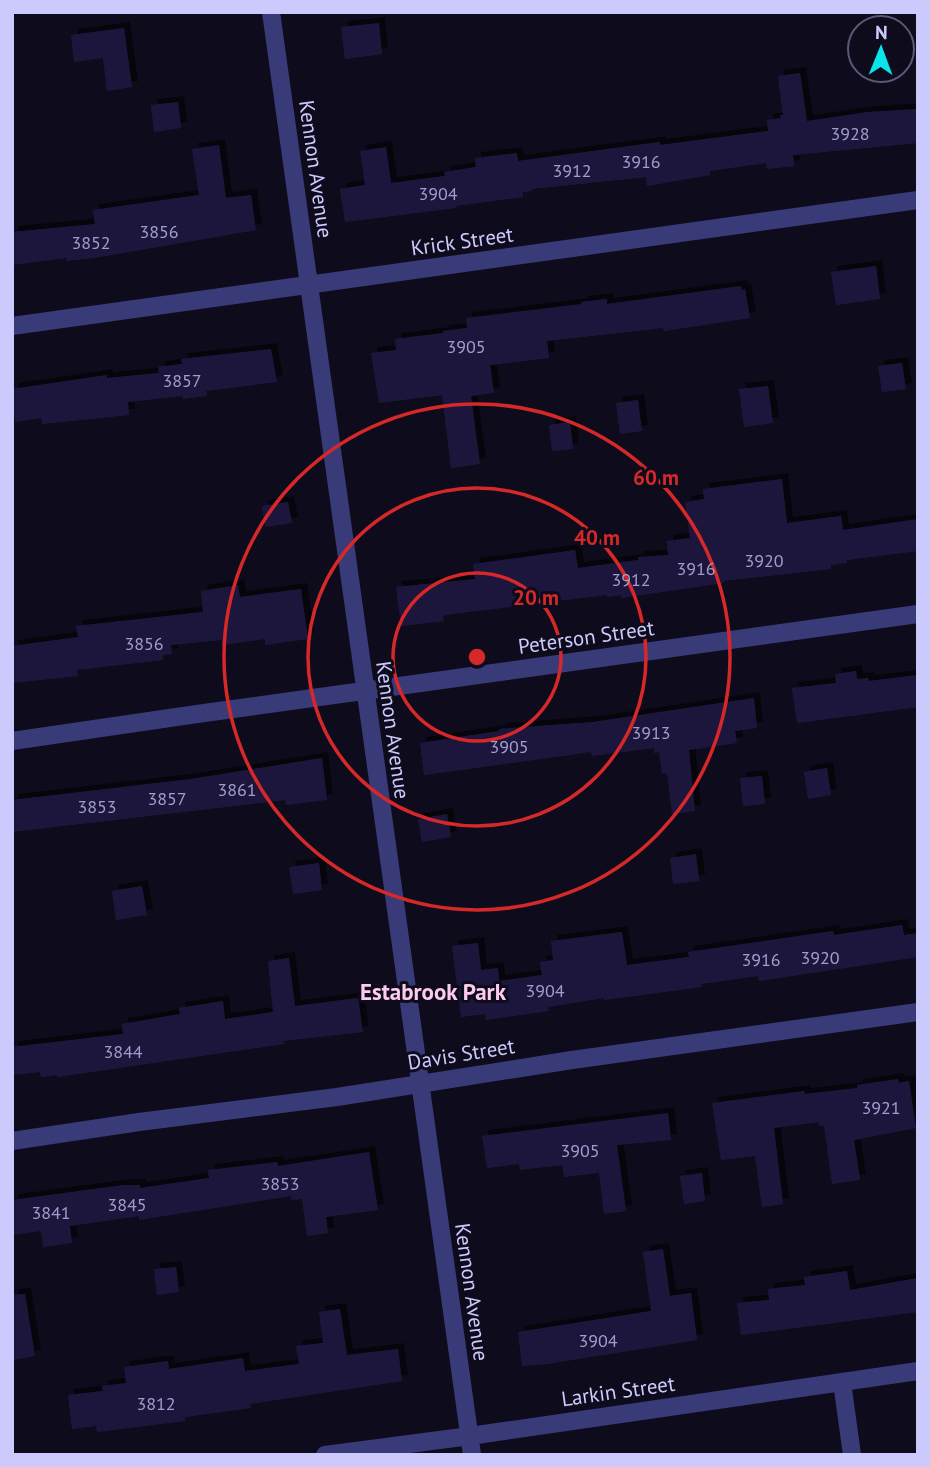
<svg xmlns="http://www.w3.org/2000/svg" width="930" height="1467" viewBox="0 0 930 1467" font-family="'PT Sans',sans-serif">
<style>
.building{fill:#1e193c;filter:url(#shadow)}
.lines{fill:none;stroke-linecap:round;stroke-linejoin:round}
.street{stroke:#393b79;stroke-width:18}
.ring{fill:none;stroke:#d62828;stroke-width:3.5}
.labels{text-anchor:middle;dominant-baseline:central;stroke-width:6;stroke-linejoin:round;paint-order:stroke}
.number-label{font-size:18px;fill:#a09ecd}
.street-label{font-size:21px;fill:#cccafd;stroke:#0e0c1c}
.neighbourhood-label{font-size:23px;font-weight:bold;fill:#fdcbee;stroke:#0e0c1c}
.centre{fill:#d62828;stroke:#0e0c1c;stroke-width:3.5}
.ring-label{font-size:21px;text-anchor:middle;font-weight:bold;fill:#d62828;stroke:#0e0c1c;stroke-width:6;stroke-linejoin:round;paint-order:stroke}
</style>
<defs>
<filter id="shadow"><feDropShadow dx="6" dy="-6" stdDeviation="0" flood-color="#0009"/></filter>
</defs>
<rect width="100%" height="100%" fill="#0e0c1c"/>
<path class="building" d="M 379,23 L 382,54 L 345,59 L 341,27 Z
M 124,28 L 132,87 L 107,91 L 103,58 L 74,62 L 71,35 Z
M 800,73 L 807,121 L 868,112 L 918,109 L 918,143 L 793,155 L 794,166 L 767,169 L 766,163 L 710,171 L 710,175 L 647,186 L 646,177 L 532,189 L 532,191 L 523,192 L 523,197 L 456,206 L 456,208 L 345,222 L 340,189 L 365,185 L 360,151 L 386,147 L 391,183 L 445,176 L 444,172 L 476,167 L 475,158 L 517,153 L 518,161 L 660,142 L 660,145 L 768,131 L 767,120 L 781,118 L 780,115 L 783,115 L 778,76 Z
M 178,102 L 181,128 L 154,132 L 151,105 Z
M 219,145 L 226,198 L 251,195 L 256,230 L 94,258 L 66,261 L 66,258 L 12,265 L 12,232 L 95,224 L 93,210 L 199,195 L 192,149 Z
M 876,266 L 880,299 L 836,305 L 831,272 Z
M 741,286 L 742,290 L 745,289 L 750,318 L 664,331 L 663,328 L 547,341 L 549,358 L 490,365 L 494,393 L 471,396 L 480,464 L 451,468 L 442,395 L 379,403 L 371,353 L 396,350 L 395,339 L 443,333 L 443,331 L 467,328 L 466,318 L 582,304 L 581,302 L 607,299 L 607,304 Z
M 271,349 L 277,382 L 206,391 L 207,396 L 183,399 L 182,396 L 128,402 L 129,415 L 42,424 L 41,418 L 15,422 L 12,389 L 107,375 L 107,378 L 159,373 L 158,367 L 182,364 L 181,359 Z
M 902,363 L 906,389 L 882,392 L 878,366 Z
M 768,386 L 773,423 L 744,427 L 739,389 Z
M 638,400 L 642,431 L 620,434 L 616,403 Z
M 570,422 L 573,449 L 552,451 L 549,425 Z
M 782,479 L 787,523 L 841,516 L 843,530 L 918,519 L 918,551 L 847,560 L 847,563 L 831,565 L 831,569 L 723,581 L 724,583 L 621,598 L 621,595 L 607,597 L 607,595 L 453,614 L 443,616 L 444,621 L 401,626 L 396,587 L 475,579 L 473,564 L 575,550 L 578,568 L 638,560 L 638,557 L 668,555 L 667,541 L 690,538 L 685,502 L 704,499 L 703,489 Z
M 288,502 L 292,523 L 265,527 L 262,506 Z
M 238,585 L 240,597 L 301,589 L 308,639 L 265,645 L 265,639 L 222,645 L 221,640 L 171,645 L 172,654 L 163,655 L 163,660 L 77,670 L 78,676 L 12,683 L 12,646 L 78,637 L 76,626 L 203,612 L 201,591 Z
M 856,671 L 857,679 L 868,678 L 869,681 L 918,675 L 918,707 L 797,723 L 792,688 L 836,683 L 835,674 Z
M 754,698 L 757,728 L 735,731 L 737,743 L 689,750 L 695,811 L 672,814 L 667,773 L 662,774 L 659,752 L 654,753 L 654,748 L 592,756 L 591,752 L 424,775 L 420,743 L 499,731 L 499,729 L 593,722 Z
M 322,758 L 327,800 L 286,805 L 285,800 L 12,832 L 12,800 L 191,779 Z
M 827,768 L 831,795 L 808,799 L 804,772 Z
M 762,776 L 765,804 L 743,806 L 740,778 Z
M 447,814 L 451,837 L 422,842 L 418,819 Z
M 696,854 L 699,881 L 673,884 L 670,858 Z
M 319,863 L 322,890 L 293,894 L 289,867 Z
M 142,886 L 147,915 L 116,920 L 112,891 Z
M 902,925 L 904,935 L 918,933 L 918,957 L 759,981 L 758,976 L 701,984 L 702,987 L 604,1000 L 604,998 L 548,1007 L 549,1011 L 486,1020 L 485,1014 L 461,1017 L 452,946 L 478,943 L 481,970 L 498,968 L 499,981 L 542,975 L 540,962 L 553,960 L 551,941 L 622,932 L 627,965 L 689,957 L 688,952 L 764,941 L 833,931 L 834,935 Z
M 289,958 L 295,1006 L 358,998 L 363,1032 L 283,1041 L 284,1044 L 57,1077 L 57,1075 L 41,1077 L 40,1072 L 12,1075 L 12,1047 L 123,1034 L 122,1024 L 180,1014 L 179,1008 L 223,1001 L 225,1019 L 273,1012 L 268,961 Z
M 898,1079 L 899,1083 L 909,1081 L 916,1128 L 854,1140 L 860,1180 L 832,1184 L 824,1125 L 819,1126 L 819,1122 L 774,1128 L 783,1204 L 762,1207 L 755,1156 L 721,1160 L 712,1103 L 804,1091 L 805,1094 L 857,1088 L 857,1085 Z
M 668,1113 L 671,1140 L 617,1145 L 626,1211 L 604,1214 L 599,1173 L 564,1177 L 562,1165 L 520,1170 L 519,1164 L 487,1168 L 482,1136 Z
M 369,1152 L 378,1210 L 326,1217 L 328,1233 L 307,1236 L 302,1199 L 291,1200 L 291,1196 L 139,1220 L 139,1216 L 70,1226 L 72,1243 L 43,1247 L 41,1231 L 12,1235 L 12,1200 L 124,1185 L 140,1185 L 140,1188 L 209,1178 L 208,1170 L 277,1162 L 278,1166 Z
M 702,1173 L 705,1201 L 684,1204 L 680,1176 Z
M 663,1249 L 670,1296 L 691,1293 L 697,1340 L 547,1364 L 522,1366 L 518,1332 L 651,1311 L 643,1252 Z
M 176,1267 L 179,1292 L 157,1295 L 154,1269 Z
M 847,1271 L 850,1290 L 918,1278 L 918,1312 L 741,1335 L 737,1303 L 769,1300 L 768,1289 L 805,1285 L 804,1277 Z
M 25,1294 L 35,1356 L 12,1360 L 12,1295 Z
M 340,1309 L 347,1355 L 398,1349 L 402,1381 L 250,1404 L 251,1408 L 185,1417 L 185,1421 L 97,1432 L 96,1426 L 72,1429 L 68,1395 L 103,1391 L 102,1386 L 126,1383 L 124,1367 L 168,1361 L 169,1369 L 243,1358 L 245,1371 L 299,1364 L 296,1346 L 323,1343 L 319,1312 Z"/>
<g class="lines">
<path class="street" d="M 271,12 L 472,1455
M 12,326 L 918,200
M 12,741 L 197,714 L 918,614
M 12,1141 L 139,1122 L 337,1097 L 572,1060 L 918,1012
M 842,1382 L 852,1455
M 325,1455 L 470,1436 L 918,1371"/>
</g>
<g class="ring">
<circle cx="477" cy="657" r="84"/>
<circle cx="477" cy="657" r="169"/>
<circle cx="477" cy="657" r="253"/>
</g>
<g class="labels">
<g class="number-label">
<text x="850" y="133">3928</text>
<text x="641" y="161">3916</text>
<text x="572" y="170">3912</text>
<text x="438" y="193">3904</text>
<text x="159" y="231">3856</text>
<text x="91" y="242">3852</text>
<text x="466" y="346">3905</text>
<text x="182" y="380">3857</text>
<text x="764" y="560">3920</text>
<text x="696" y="568">3916</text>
<text x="631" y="579">3912</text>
<text x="144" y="643">3856</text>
<text x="651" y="732">3913</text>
<text x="509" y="746">3905</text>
<text x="237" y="789">3861</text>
<text x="167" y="798">3857</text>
<text x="97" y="806">3853</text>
<text x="820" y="957">3920</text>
<text x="761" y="959">3916</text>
<text x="545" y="990">3904</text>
<text x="123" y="1051">3844</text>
<text x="881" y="1107">3921</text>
<text x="580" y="1150">3905</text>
<text x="280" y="1183">3853</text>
<text x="127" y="1204">3845</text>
<text x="51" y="1212">3841</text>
<text x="598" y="1340">3904</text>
<text x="156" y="1403">3812</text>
</g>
<g class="street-label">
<text transform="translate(316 169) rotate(82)">Kennon Avenue</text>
<text transform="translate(462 241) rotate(-8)">Krick Street</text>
<text transform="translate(586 637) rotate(-8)">Peterson Street</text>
<text transform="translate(393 730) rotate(82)">Kennon Avenue</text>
<text transform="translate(461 1054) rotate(-9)">Davis Street</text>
<text transform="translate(472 1292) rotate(82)">Kennon Avenue</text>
<text transform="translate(618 1391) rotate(-8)">Larkin Street</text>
</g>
<g class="neighbourhood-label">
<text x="433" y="991">Estabrook Park</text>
</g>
</g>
<circle cx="477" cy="657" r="10" class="centre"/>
<g class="ring-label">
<text x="656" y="485">60 m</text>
<text x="597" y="545">40 m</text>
<text x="536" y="605">20 m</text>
</g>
<rect width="930" height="1467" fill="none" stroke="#cccafd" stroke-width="28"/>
<g transform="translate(881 49) rotate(1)"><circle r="33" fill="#0e0c1c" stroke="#5a5876" stroke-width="2"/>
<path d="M0-5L12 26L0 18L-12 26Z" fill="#0ae3e9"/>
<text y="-10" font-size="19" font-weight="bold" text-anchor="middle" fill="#cccafd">N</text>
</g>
</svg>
